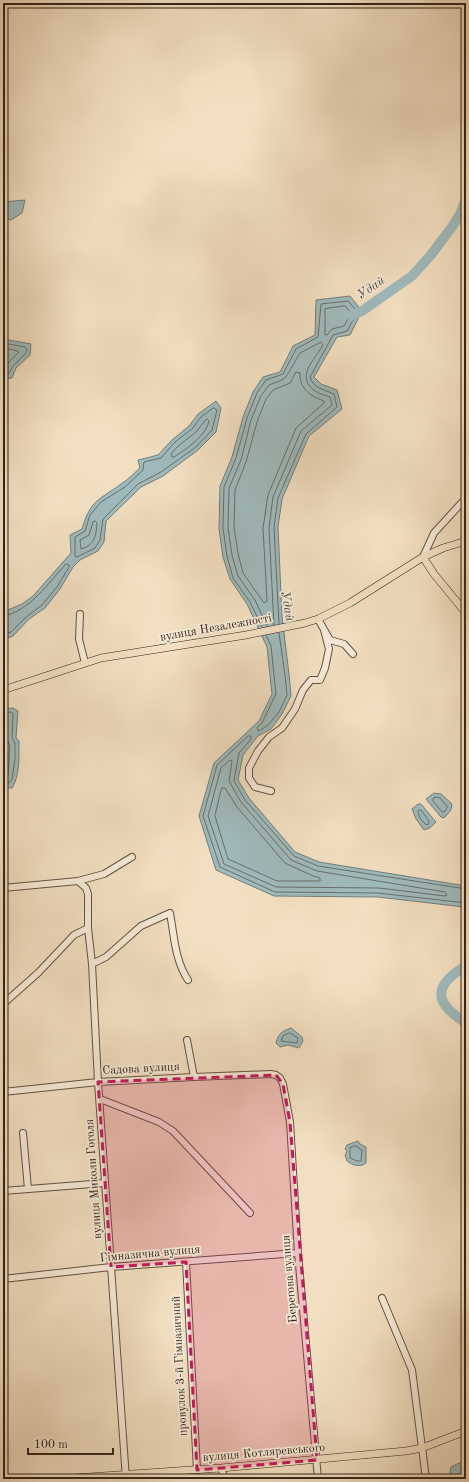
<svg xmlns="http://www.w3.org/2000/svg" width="469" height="1482" viewBox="0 0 469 1482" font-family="'Old Standard TT',serif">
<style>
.water{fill:#9fbabc;stroke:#737e7b}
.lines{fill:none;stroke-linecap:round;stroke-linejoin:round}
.shore{stroke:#686e6a;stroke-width:1}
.river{stroke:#9fbabc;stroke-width:10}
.minor-casing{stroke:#625243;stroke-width:8}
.major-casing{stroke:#322319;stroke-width:8}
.minor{stroke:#f7ead7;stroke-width:6}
.major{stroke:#f2dfc1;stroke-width:7}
.marked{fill:#c2185b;fill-opacity:0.2;stroke:#c2185b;stroke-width:3;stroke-dasharray:8 5;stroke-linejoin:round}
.labels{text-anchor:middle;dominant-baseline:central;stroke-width:3.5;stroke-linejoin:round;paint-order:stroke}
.street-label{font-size:12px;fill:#322319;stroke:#f7ead7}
.water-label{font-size:13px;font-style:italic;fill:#53504a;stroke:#f7ead7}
</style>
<rect width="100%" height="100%" fill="#f2dfc1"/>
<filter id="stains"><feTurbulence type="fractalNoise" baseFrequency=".005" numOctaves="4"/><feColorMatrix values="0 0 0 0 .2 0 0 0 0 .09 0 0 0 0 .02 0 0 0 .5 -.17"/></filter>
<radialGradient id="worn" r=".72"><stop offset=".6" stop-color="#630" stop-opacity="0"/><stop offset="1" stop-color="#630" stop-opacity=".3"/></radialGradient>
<path class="water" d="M 25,200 L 22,213 L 11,220 L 3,218 L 3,202 Z
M 350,296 L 362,311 L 350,335 L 337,337 L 314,377 L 321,384 L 337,390 L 342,409 L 309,436 L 282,499 L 278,527 L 282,617 L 289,674 L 291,696 L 282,714 L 271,729 L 258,736 L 243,755 L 238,780 L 249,798 L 295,852 L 319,862 L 466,886 L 466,906 L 464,907 L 378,897 L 274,896 L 216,870 L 199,816 L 214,763 L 259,721 L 272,694 L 267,647 L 247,604 L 230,579 L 223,557 L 219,529 L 220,486 L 232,457 L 243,417 L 253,392 L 263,377 L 280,372 L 293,346 L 315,335 L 316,300 Z
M 9,340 L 31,344 L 30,355 L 16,368 L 12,378 L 3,379 L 3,341 Z
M 216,401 L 221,408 L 216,432 L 198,450 L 163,476 L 141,487 L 106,521 L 104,542 L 98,551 L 80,560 L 73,567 L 60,589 L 45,608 L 29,619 L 13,636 L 3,640 L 3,612 L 22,604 L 33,596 L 71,553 L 70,535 L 82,529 C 91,499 98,501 121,484 C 128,480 134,473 140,468 L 138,460 L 158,455 L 172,440 L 189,426 L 198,414 Z
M 13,708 L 18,711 L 16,738 L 19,741 C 19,757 20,775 12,788 L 3,787 L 3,709 Z
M 434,793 L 441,794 L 452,804 L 451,810 L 444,818 L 441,817 L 426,799 Z
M 418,804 L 421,804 L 436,822 L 430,828 L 424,830 L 416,819 L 412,809 Z
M 291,1028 L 302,1037 L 303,1041 L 299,1048 L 288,1045 L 280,1047 L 276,1043 C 278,1034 282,1031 291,1028 Z
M 358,1141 L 360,1144 L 366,1147 L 366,1163 C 360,1168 352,1165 347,1161 L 345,1155 L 347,1151 L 345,1149 L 347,1145 Z
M 466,1461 L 466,1479 L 449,1479 L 451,1467 L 457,1464 Z"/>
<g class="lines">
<path class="shore" d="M 345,306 L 351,313 L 344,326 L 332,329 L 327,335 L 325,335 L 325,309 Z
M 3,345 L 9,344 L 25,347 L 27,349 L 26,353 L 13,366 L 9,373 L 3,375
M 3,350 L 10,349 L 17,351 L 19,352 L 9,362 L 5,369 L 3,370
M 296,372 L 300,373 C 299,388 310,396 324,401 L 324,403 L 296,428 L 268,495 L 263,528 L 267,601 L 264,603 L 243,573 L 238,553 L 234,528 L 235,490 L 246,462 L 257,422 L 266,399 L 273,390 L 290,383 Z
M 214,408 L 217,410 L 212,430 L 196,447 L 161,472 L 138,484 L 103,519 L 100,540 L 95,548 L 77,557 L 75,556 L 75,537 L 85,531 L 90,515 L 101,502 L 125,487 L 143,470 L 144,462 L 161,458 L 175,442 L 192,429 L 201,417 Z
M 207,419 L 209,421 C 206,436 186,449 174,457 L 172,457 L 171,454 L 178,446 L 195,433 Z
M 95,521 L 97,523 C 96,536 95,545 81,549 L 80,540 L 89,535 L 93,522 Z
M 3,616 C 29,612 49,582 66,564 L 69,565 L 69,567 L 57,587 L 42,605 L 26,617 L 11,632 L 3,635
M 267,626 L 255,600 L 238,576 L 232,555 L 228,528 L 229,488 L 241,460 L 251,420 L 261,396 L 269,385 L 282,380 L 286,377 L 300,353 L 321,342 L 323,345 C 314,361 295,376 315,391 C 319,394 325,395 330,397 L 332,405 L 301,431 L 273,497 L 269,528 L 274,625
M 262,627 L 250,602 L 233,578 L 227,556 L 223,528 L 224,487 L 236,458 L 247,418 L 257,393 L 266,380 L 283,374 L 296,349 L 318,337 L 321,304 L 348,301 L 357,311 L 357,313 L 347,331 L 333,335 L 310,377 C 313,388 325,390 334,394 L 337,407 L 306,434 L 278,498 L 274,527 L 279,624
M 266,635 L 271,646 L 276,694 L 262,723 L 257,728 L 259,731 L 268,725 L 279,712 L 287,695 L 285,675 L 279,633
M 3,713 L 11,712 L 13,713 L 12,738 L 15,743 L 15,759 L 12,779 L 9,783 L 3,783
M 3,718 L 7,719 L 7,739 L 10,746 L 8,776 L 3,778
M 229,761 L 231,760 L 232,762 L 229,781 L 241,802 L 291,860 L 317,871 L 445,892 L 447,895 L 445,896 L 379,888 L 276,887 L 224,864 L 208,816 L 221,768 Z
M 222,788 L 225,788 L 237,807 L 285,863 L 313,876 L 320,878 L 320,881 L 277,881 L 228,859 L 215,816 Z
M 436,797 L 440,798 L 447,806 L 447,808 L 444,812 L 442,812 L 433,801 L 433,799 Z
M 419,810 L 421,810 L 429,821 L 428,825 L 425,824 L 420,818 L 418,812 Z
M 466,889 L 318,866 L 294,856 L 245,800 L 234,781 L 239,753 L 251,739 L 251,736 L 248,736 L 217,765 L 203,816 L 220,867 L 275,892 L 378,893 L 466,903
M 290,1033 L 298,1038 L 297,1043 L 281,1041 L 283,1036 Z
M 354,1146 L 356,1146 L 362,1150 L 361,1161 L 357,1161 L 350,1158 L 350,1148 Z"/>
<path class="river" d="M 351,316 L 362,311 L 412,276 L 430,256 L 452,227 L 460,214 L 466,199
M 466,966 C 432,986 434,1003 466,1023"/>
<g class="minor-casing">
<path id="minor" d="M 423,557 L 434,533 L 466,498
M 80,614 L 79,639 L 85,663
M 318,619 L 330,640 L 344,644 L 353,654
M 271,791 L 255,787 L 249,778 L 249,768 L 258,751 L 269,737 L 282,728 L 295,709 L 303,690 L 311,680 L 320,680 L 325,668 L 329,649 L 324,630
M 78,881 L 86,888 L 88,894 L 88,928 L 92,964 L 98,1082 L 126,1479
M 3,888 L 78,881 L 104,874 L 132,857
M 92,964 L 106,957 L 141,926 L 170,913 C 174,935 175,961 188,980
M 3,1004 L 38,973 L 74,935 L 88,928
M 187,1040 L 194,1077
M 3,1092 L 98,1082 L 194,1077 L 271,1074 L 276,1075 L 280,1078 L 283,1084 L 290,1122 L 298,1253 L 318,1479
M 100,1099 L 159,1122 L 173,1131 L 250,1213
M 23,1133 L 28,1189
M 3,1191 L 105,1183
M 186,1262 L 197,1470
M 3,1279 L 111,1267 L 298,1253
M 382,1298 L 412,1370 L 426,1479
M 221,1468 L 225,1479"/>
</g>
<g class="major-casing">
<path id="major" d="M 423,557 L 434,574 L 466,613
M 3,690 L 101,658 L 246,635 L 305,623 L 318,619 L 350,603 L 423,557 L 443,548 L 466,541
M 59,1479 L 221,1468 L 406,1451 L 422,1448 L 466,1431"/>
</g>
<use href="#minor" class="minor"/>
<use href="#major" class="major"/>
</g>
<path class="marked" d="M 276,1075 L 283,1084 L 290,1122 L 317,1460 L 197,1470 L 186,1262 L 111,1267 L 98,1082 Z"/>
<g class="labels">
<g class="street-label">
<text transform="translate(216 628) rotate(-10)">вулиця Незалежності</text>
<text transform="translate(141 1069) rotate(-3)">Садова вулиця</text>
<text transform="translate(94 1179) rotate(-94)">вулиця Миколи Гоголя</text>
<text transform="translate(150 1254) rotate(-5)">Гімназична вулиця</text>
<text transform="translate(290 1279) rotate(-95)">Берегова вулиця</text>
<text transform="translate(180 1366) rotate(-93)">провулок 3-й Гімназичний</text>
<text transform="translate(264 1453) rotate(-5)">вулиця Котляревського</text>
</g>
<g class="water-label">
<text transform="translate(371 288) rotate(-35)">Удай</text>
<text transform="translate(287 606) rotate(80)">Удай</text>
</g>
</g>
<rect width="469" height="1482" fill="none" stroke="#f2dfc1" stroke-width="16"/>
<rect x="4" y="4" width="461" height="1474" fill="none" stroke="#322319" stroke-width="2"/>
<rect x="8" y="8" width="453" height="1466" fill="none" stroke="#322319"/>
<path d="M28 1448v6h85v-6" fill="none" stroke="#322319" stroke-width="2"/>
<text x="34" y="1448" font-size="12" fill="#322319" stroke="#f7ead7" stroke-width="3" paint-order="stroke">100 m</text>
<rect width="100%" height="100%" filter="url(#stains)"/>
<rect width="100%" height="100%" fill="url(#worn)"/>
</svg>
